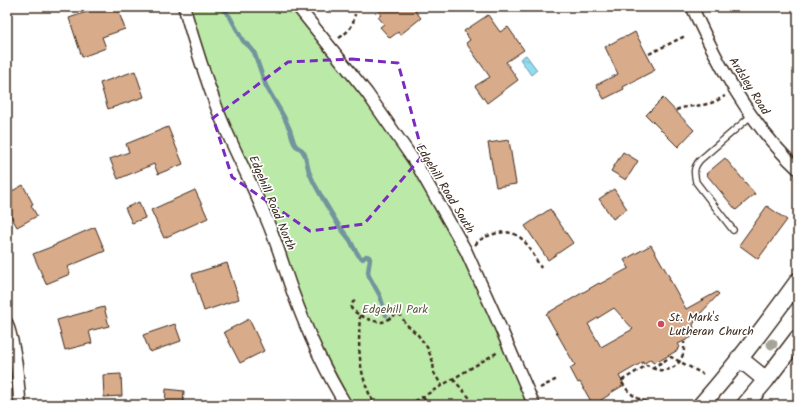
<svg xmlns="http://www.w3.org/2000/svg" width="805" height="412" viewBox="0 0 805 412" font-family="Kalam,sans-serif">
<style>
.green{fill:#bbe9a8;stroke:#7b8a63}
.water{fill:url(#water-ripples);stroke:#6f959d}
.lines{fill:none;stroke-linecap:round;stroke-linejoin:round}
.stream{stroke:#6f959d;stroke-width:4.5}
.building{fill:#d8ab8a;stroke:#3b2a1e;fill-rule:evenodd}
.lane-casing{stroke:#3b2a1e;stroke-width:8}
.street-casing{stroke:#3b2a1e;stroke-width:14}
.secondary-casing{stroke:#3b2a1e;stroke-width:19}
.path{stroke:#3b2a1e;stroke-width:2.5;stroke-dasharray:4 3;stroke-linecap:butt}
.lane{stroke:#fff;stroke-width:5.5}
.street{stroke:#fff;stroke-width:11}
.secondary{stroke:#fff;stroke-width:16}
.tree{fill:#a5a496}
.marked{fill:none;stroke:#7b2cbf;stroke-width:3;stroke-dasharray:8 5;stroke-linejoin:round}
.poi-dot{fill:#d1495b;stroke:#fff;stroke-width:1.5}
.labels{text-anchor:middle;dominant-baseline:central;stroke-width:3.5;stroke-linejoin:round;paint-order:stroke}
.street-label{font-size:12px;fill:#3b2a1e;stroke:#fff}
.park-label{font-size:12px;fill:#5b5a40;stroke:#fff}
.poi-label{font-size:12px;fill:#3b2a1e;stroke:#fff;text-anchor:start}
</style>
<defs>
<pattern id="water-ripples" width="26" height="14" patternUnits="userSpaceOnUse"><rect width="26" height="14" fill="#91ddf2"/><path d="M2 4q2-2 4 0t4 0M15 11q2-2 4 0t4 0" fill="none" stroke="#7ebecf"/></pattern>
</defs>
<rect width="100%" height="100%" fill="#fff"/>
<filter id="ink" filterUnits="userSpaceOnUse"><feTurbulence type="fractalNoise" baseFrequency=".025" numOctaves="2"/><feDisplacementMap in="SourceGraphic" scale="8" xChannelSelector="R" yChannelSelector="G"/><feConvolveMatrix kernelMatrix="1 2 1 2 8 2 1 2 1" color-interpolation-filters="sRGB"/></filter>
<g filter="url(#ink)">
<path class="green" d="M 190,7 L 290,7 C 326,51 362,94 394,141 C 401,151 408,160 415,171 C 461,244 493,326 527,405 L 353,405 L 326,355 L 311,324 L 270,211 L 235,137 L 223,109 L 205,57 Z"/>
<path class="water" d="M 526,55 L 537,70 L 531,75 L 520,59 Z"/>
<g class="lines">
<path class="stream" d="M 222,7 L 230,17 L 243,41 L 250,47 L 254,52 L 266,86 L 284,117 L 290,130 L 294,143 L 296,146 L 302,150 L 305,155 L 309,172 L 314,183 L 324,201 L 339,226 L 350,240 L 354,248 L 359,256 L 363,259 L 366,256 L 369,257 L 370,259 L 368,272 L 369,276 L 380,296 L 386,315"/>
</g>
<path class="building" d="M 101,7 L 117,7 L 125,29 L 102,37 L 106,48 L 82,57 L 69,18 Z
M 375,7 L 412,7 L 421,18 L 400,35 L 398,32 L 390,38 L 380,27 L 384,24 L 378,17 L 381,15 Z
M 488,15 L 500,32 L 508,27 L 524,50 L 506,62 L 518,80 L 487,103 L 475,86 L 490,77 L 466,43 L 470,40 L 464,31 Z
M 635,32 L 655,70 L 623,87 L 624,89 L 604,99 L 596,85 L 618,74 L 605,47 L 625,36 L 626,37 Z
M 135,71 L 144,97 L 108,109 L 100,83 Z
M 663,98 L 694,130 L 678,147 L 646,115 Z
M 168,127 L 183,164 L 158,174 L 154,164 L 118,179 L 110,159 L 129,152 L 126,144 Z
M 509,140 L 516,184 L 496,187 L 488,143 Z
M 623,152 L 638,161 L 626,180 L 611,171 Z
M 725,158 L 755,194 L 736,210 L 706,174 Z
M 23,185 L 33,204 L 31,205 L 37,216 L 17,227 L 7,209 L 7,194 Z
M 614,189 L 627,209 L 613,219 L 599,199 Z
M 195,190 L 208,218 L 164,238 L 151,210 Z
M 139,202 L 145,218 L 132,223 L 125,208 Z
M 767,206 L 787,220 L 758,259 L 739,245 Z
M 550,209 L 573,243 L 548,260 L 525,226 Z
M 95,227 L 105,251 L 67,267 L 70,274 L 46,284 L 33,254 L 56,245 L 56,244 Z
M 651,245 L 670,278 L 669,278 L 686,309 L 717,292 L 719,294 L 698,316 L 693,325 L 694,328 L 692,337 L 678,344 L 680,347 L 677,349 L 678,350 L 659,361 L 658,360 L 653,363 L 651,359 L 643,364 L 643,362 L 619,376 L 624,385 L 609,394 L 609,395 L 593,405 L 580,382 L 578,383 L 570,368 L 575,365 L 546,314 L 599,283 L 600,284 L 629,268 L 624,260 ZM 614,308 L 633,329 L 601,347 L 588,324 Z
M 227,263 L 239,299 L 204,311 L 192,274 Z
M 104,307 L 109,326 L 89,331 L 92,343 L 65,350 L 57,320 Z
M 249,319 L 264,351 L 240,363 L 224,332 Z
M 175,324 L 181,341 L 150,352 L 143,335 Z
M 121,374 L 122,396 L 104,397 L 103,375 Z
M 166,389 L 184,391 L 183,405 L 165,405 Z"/>
<g class="lines">
<g class="lane-casing">
<path id="lane" d="M 733,230 L 696,182 C 694,172 693,168 700,160 L 752,115"/>
</g>
<g class="street-casing">
<path id="street" d="M 184,7 C 194,42 205,77 218,111 C 235,154 258,194 274,238 C 281,256 286,274 293,293 C 307,331 324,370 346,405
M 298,7 L 367,93 L 417,165 L 466,251 L 495,315 L 534,405
M 692,7 C 719,66 750,125 798,169
M 7,323 C 16,349 18,377 20,405"/>
</g>
<g class="secondary-casing">
<path id="secondary" d="M 739,358 L 766,380
M 701,405 C 736,366 767,324 798,281
M 745,405 L 766,380 L 798,338"/>
</g>
<path class="path" d="M 339,38 C 349,31 353,27 355,14
M 649,54 L 685,36
M 676,110 C 688,105 696,107 707,104 C 714,103 719,99 725,96
M 475,245 C 479,239 487,236 494,234 C 522,226 529,248 541,268
M 355,301 L 353,302 L 351,308 C 355,314 374,323 382,322 C 387,321 394,315 399,313 L 406,324 L 418,335 L 427,347 L 433,362 L 434,373 L 442,386
M 360,315 C 358,348 358,376 375,405
M 652,368 C 672,376 686,361 684,342
M 453,379 L 476,405
M 540,388 L 557,379
M 423,397 L 428,405
M 409,405 L 498,352
M 653,405 C 638,399 630,396 621,381 L 647,365 L 652,368 L 671,357 L 703,374"/>
<use href="#lane" class="lane"/>
<use href="#street" class="street"/>
<use href="#secondary" class="secondary"/>
</g>
<circle class="tree" cx="772" cy="344" r="5.5"/>
</g>
<path class="marked" d="M 352,59 L 398,63 L 423,155 L 364,224 L 310,231 L 232,177 L 213,118 L 288,62 Z"/>
<circle class="poi-dot" cx="661" cy="324" r="4"/>
<g class="labels">
<g class="street-label">
<text transform="translate(749 86) rotate(58)">Ardsley Road</text>
<text transform="translate(445 189) rotate(59)">Edgehill Road South</text>
<text transform="translate(272 203) rotate(67)">Edgehill Road North</text>
</g>
<g class="park-label">
<text x="395" y="309">Edgehill Park</text>
</g>
<g class="poi-label">
<text x="669" y="317">St. Mark's<tspan x="669" dy="14">Lutheran Church</tspan></text>
</g>
</g>
<rect width="805" height="412" fill="none" stroke="#fff" stroke-width="24"/>
<rect x="12" y="12" width="781" height="388" fill="none" stroke="#3b2a1e" stroke-width="1.5" filter="url(#ink)"/>
</svg>
